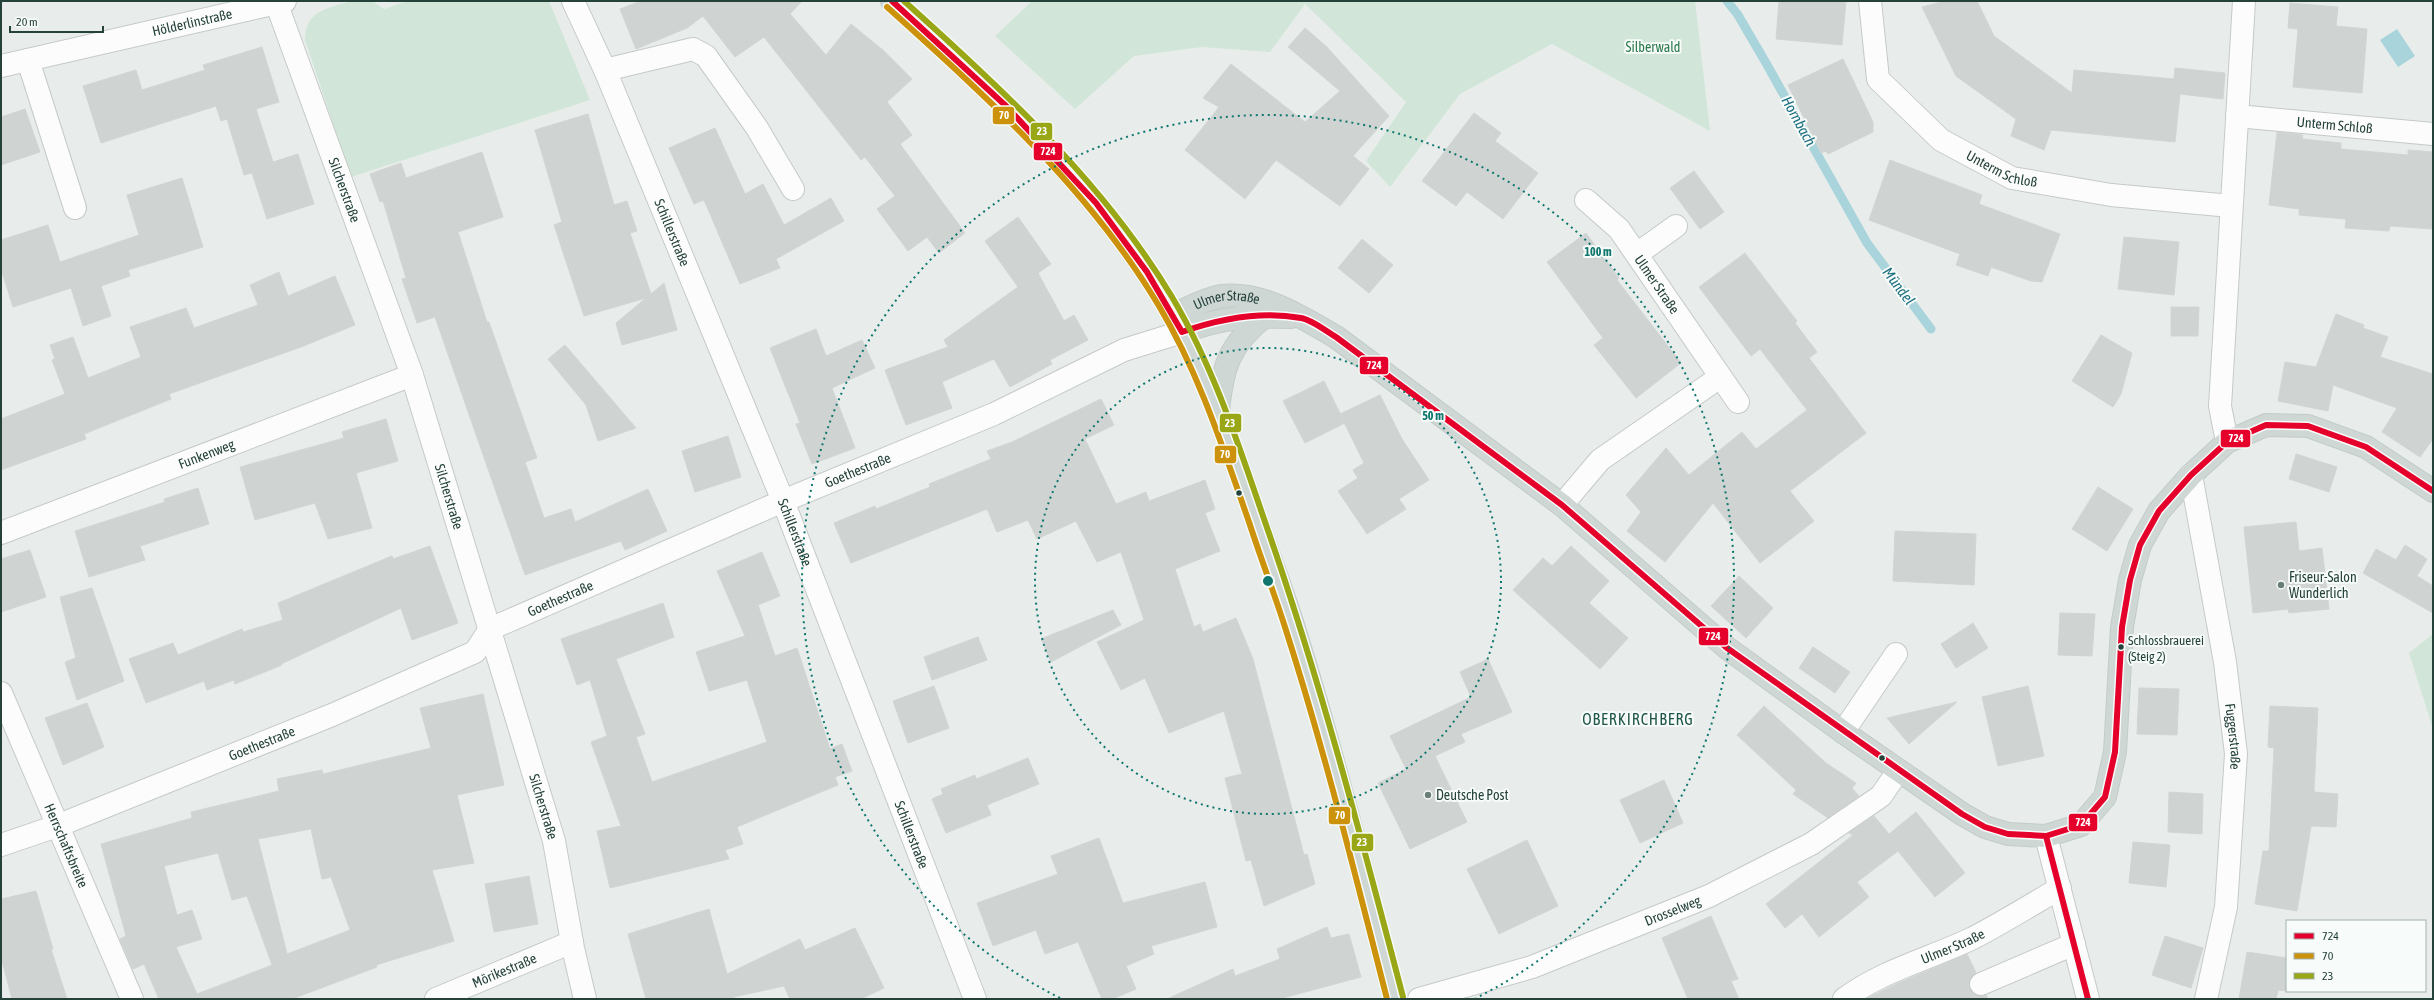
<svg xmlns="http://www.w3.org/2000/svg" width="2434" height="1000" viewBox="0 0 2434 1000" font-family="'Asap Condensed',sans-serif">
<style>
.green{fill:#d1e6d8}
.water{fill:#a9d4db}
.lines{fill:none;stroke-linecap:round;stroke-linejoin:round}
.stream{stroke:#a9d4db;stroke-width:9}
.building{fill:#cfd4d2;stroke:#d1d6d4;fill-rule:evenodd}
.minor-casing{stroke:#c5cac8;stroke-width:24}
.major-casing{stroke:#c3ccc9;stroke-width:24}
.minor{stroke:#fcfcfc;stroke-width:22}
.major{stroke:#cfd7d5;stroke-width:22}
.bus-1-casing{stroke:#f7fbf9;stroke-width:9}
.bus-2-casing{stroke:#f7fbf9;stroke-width:9}
.bus-3-casing{stroke:#f7fbf9;stroke-width:9}
.bus-1{stroke:#e4002b;stroke-width:6}
.bus-2{stroke:#cd920c;stroke-width:6}
.bus-3{stroke:#99a717;stroke-width:6}
.ring{fill:none;stroke:#0f766e;stroke-width:2;stroke-dasharray:2 4}
.bus-dot{fill:#24423a;stroke:#f7fbf9;stroke-width:1.5}
.poi-dot{fill:#697e78;stroke:#f7fbf9;stroke-width:1.5}
.labels{text-anchor:middle;dominant-baseline:central;stroke-width:4;stroke-linejoin:round;paint-order:stroke}
.bus-label{font-size:13px;fill:#24423a;stroke:#f7fbf9;text-anchor:start}
.street-label{font-size:14px;fill:#24423a;stroke:#f7fbf9}
.park-label{font-size:14px;fill:#2d7a4b;stroke:#f7fbf9}
.poi-label{font-size:14px;fill:#24423a;stroke:#f7fbf9;text-anchor:start}
.water-label{font-size:15px;font-style:italic;fill:#1c6f80;stroke:#f7fbf9}
.quarter-label{font-size:16px;letter-spacing:1px;fill:#1f5548;stroke:#f7fbf9}
.centre{fill:#0f766e;stroke:#f7fbf9;stroke-width:2}
.ring-label{font-size:12px;text-anchor:middle;font-weight:bold;fill:#0f766e;stroke:#f7fbf9;stroke-width:4;stroke-linejoin:round;paint-order:stroke}
.line-badge{stroke:#f7fbf9;stroke-width:1.5}
.badge-label{font-size:11px;text-anchor:middle;font-weight:bold;fill:#fff}
</style>
<rect width="100%" height="100%" fill="#e8edeb"/>
<path class="green" d="M 353,1 L 372,1 L 384,9 L 408,1 L 549,1 L 590,100 L 351,177 L 305,40 C 305,10 330,7 353,1 Z
M 1032,1 L 1695,1 L 1710,131 L 1552,44 L 1460,94 L 1390,187 L 1366,161 L 1406,102 L 1305,4 L 1270,52 L 1202,47 L 1134,56 L 1075,109 L 995,36 Z
M 2433,634 L 2433,729 L 2409,653 Z"/>
<path class="water" d="M 2397,29 L 2415,56 L 2398,67 L 2380,40 Z"/>
<g class="lines">
<path class="stream" d="M 1727,1 L 1738,15 L 1766,63 L 1867,243 L 1931,329"/>
</g>
<path class="building" d="M 641,1 L 802,1 L 790,14 L 826,55 L 851,24 L 883,50 L 912,79 L 887,102 L 912,135 L 900,144 L 965,233 L 939,253 L 927,237 L 908,251 L 877,209 L 895,196 L 865,157 L 861,160 L 764,37 L 735,57 L 703,16 L 687,28 L 636,49 L 620,9 Z
M 1779,1 L 1846,1 L 1842,45 L 1776,39 Z
M 1945,1 L 1977,1 L 1994,36 L 2072,93 L 2074,70 L 2174,79 L 2175,68 L 2225,73 L 2223,99 L 2180,94 L 2175,142 L 2051,130 L 2044,150 L 2011,136 L 2016,119 L 1956,76 L 1922,7 Z
M 2290,3 L 2338,7 L 2336,26 L 2367,29 L 2362,93 L 2293,87 L 2298,29 L 2288,28 Z
M 1305,28 L 1326,46 L 1389,116 L 1353,156 L 1369,169 L 1340,206 L 1276,160 L 1245,199 L 1185,150 L 1219,107 L 1203,98 L 1231,64 L 1305,122 L 1340,91 L 1288,47 Z
M 262,47 L 279,102 L 256,109 L 273,162 L 298,154 L 314,204 L 267,219 L 252,173 L 244,175 L 227,119 L 221,121 L 216,106 L 101,143 L 83,86 L 136,70 L 142,90 L 205,70 L 203,65 Z
M 1843,59 L 1873,122 L 1873,132 L 1828,154 L 1826,151 L 1821,153 L 1788,85 Z
M 25,109 L 40,152 L 1,165 L 1,117 Z
M 1474,113 L 1501,133 L 1495,141 L 1538,173 L 1503,219 L 1467,192 L 1456,206 L 1422,181 Z
M 588,114 L 614,205 L 627,201 L 637,231 L 630,233 L 651,294 L 664,283 L 677,330 L 622,345 L 616,323 L 646,298 L 584,316 L 554,225 L 562,222 L 535,130 Z
M 715,128 L 745,194 L 763,184 L 784,225 L 831,198 L 844,221 L 776,259 L 780,268 L 740,284 L 704,200 L 694,204 L 669,148 Z
M 2277,132 L 2303,135 L 2302,139 L 2341,143 L 2341,149 L 2408,155 L 2408,150 L 2433,152 L 2433,229 L 2390,226 L 2389,231 L 2345,228 L 2346,219 L 2299,215 L 2299,209 L 2269,205 Z
M 482,152 L 503,217 L 458,232 L 487,322 L 489,322 L 537,458 L 525,462 L 544,518 L 571,509 L 575,522 L 648,489 L 667,531 L 625,550 L 621,541 L 525,575 L 435,317 L 417,323 L 402,279 L 406,278 L 383,201 L 380,202 L 370,174 L 401,163 L 406,178 Z
M 1890,160 L 1982,195 L 1979,204 L 2060,234 L 2042,282 L 2031,281 L 1991,267 L 1988,276 L 1956,265 L 1960,254 L 1869,220 Z
M 1694,171 L 1724,212 L 1700,229 L 1670,188 Z
M 182,178 L 203,247 L 128,270 L 130,276 L 101,286 L 111,316 L 83,326 L 71,288 L 13,307 L 1,269 L 1,240 L 48,225 L 60,262 L 139,235 L 127,195 Z
M 1018,217 L 1051,264 L 1038,273 L 1064,321 L 1074,315 L 1088,340 L 1050,360 L 1052,364 L 1010,387 L 994,359 L 942,382 L 952,408 L 906,425 L 885,370 L 948,347 L 944,340 L 1018,287 L 985,241 Z
M 1586,233 L 1619,278 L 1617,280 L 1681,363 L 1636,398 L 1594,345 L 1603,338 L 1547,262 Z
M 2124,237 L 2179,242 L 2174,295 L 2118,289 Z
M 1362,239 L 1393,265 L 1369,293 L 1338,268 Z
M 1745,253 L 1797,321 L 1795,323 L 1817,352 L 1809,358 L 1866,433 L 1790,491 L 1814,521 L 1760,563 L 1713,503 L 1665,562 L 1627,531 L 1641,512 L 1626,495 L 1666,448 L 1689,475 L 1742,432 L 1756,449 L 1807,410 L 1760,349 L 1751,356 L 1699,287 Z
M 279,272 L 288,296 L 335,276 L 355,325 L 301,347 L 169,394 L 171,399 L 84,434 L 86,439 L 1,470 L 1,419 L 65,394 L 52,360 L 55,359 L 50,345 L 73,337 L 88,378 L 141,357 L 130,327 L 186,308 L 194,328 L 258,305 L 250,285 Z
M 2171,307 L 2199,307 L 2198,336 L 2171,336 Z
M 2336,314 L 2364,325 L 2363,328 L 2388,337 L 2380,357 L 2433,374 L 2433,439 L 2420,457 L 2382,432 L 2397,408 L 2333,385 L 2328,411 L 2278,401 L 2285,362 L 2316,367 Z
M 816,329 L 826,356 L 862,340 L 875,368 L 832,388 L 855,448 L 812,464 L 796,424 L 800,423 L 770,348 Z
M 2101,335 L 2132,353 L 2121,394 L 2113,407 L 2072,381 Z
M 565,345 L 636,428 L 598,441 L 586,405 L 548,359 Z
M 1324,381 L 1345,423 L 1305,443 L 1283,401 Z
M 1380,395 L 1402,439 L 1429,480 L 1399,499 L 1406,509 L 1367,534 L 1338,491 L 1358,478 L 1353,470 L 1364,463 L 1340,414 Z
M 1101,399 L 1114,425 L 1085,439 L 1116,504 L 1146,492 L 1149,501 L 1205,480 L 1215,509 L 1205,513 L 1220,551 L 1175,569 L 1194,627 L 1200,624 L 1203,632 L 1236,618 L 1253,659 L 1304,855 L 1307,854 L 1315,884 L 1264,906 L 1251,860 L 1246,861 L 1225,778 L 1242,774 L 1224,711 L 1169,733 L 1145,678 L 1121,690 L 1097,642 L 1144,620 L 1121,552 L 1097,562 L 1076,521 L 1037,539 L 1028,520 L 997,532 L 987,509 L 851,563 L 834,523 L 875,506 L 876,509 L 930,487 L 929,484 L 991,459 L 987,451 L 1012,442 Z
M 386,419 L 398,461 L 356,473 L 372,528 L 328,539 L 315,503 L 255,520 L 240,467 L 344,438 L 342,432 Z
M 728,436 L 741,477 L 695,492 L 682,451 Z
M 2296,454 L 2337,467 L 2329,492 L 2289,479 Z
M 2098,487 L 2133,509 L 2107,551 L 2072,529 Z
M 198,488 L 209,524 L 140,546 L 145,560 L 89,577 L 75,531 L 165,502 L 164,499 Z
M 2296,522 L 2299,551 L 2322,548 L 2329,609 L 2289,613 L 2288,609 L 2253,613 L 2244,527 Z
M 1895,531 L 1976,534 L 1974,585 L 1893,581 Z
M 2405,545 L 2427,559 L 2417,576 L 2433,586 L 2433,613 L 2363,573 L 2376,549 L 2396,560 Z
M 430,546 L 458,623 L 412,640 L 401,608 L 281,664 L 282,665 L 235,684 L 234,680 L 207,690 L 204,681 L 146,703 L 129,659 L 173,643 L 178,655 L 242,629 L 243,632 L 283,620 L 278,603 L 392,556 L 393,559 Z
M 1571,546 L 1609,581 L 1589,603 L 1628,638 L 1600,669 L 1513,590 L 1543,558 L 1552,566 Z
M 30,550 L 46,597 L 1,612 L 1,559 Z
M 762,552 L 780,596 L 758,605 L 775,656 L 797,648 L 830,749 L 842,744 L 852,771 L 835,777 L 838,785 L 737,827 L 743,844 L 725,850 L 729,859 L 610,888 L 597,831 L 621,826 L 591,742 L 607,736 L 590,680 L 577,685 L 561,639 L 663,603 L 674,637 L 616,659 L 645,734 L 636,737 L 652,782 L 767,742 L 747,680 L 709,691 L 696,652 L 745,636 L 717,571 Z
M 1739,576 L 1773,608 L 1746,638 L 1711,606 Z
M 92,588 L 124,681 L 77,700 L 65,662 L 76,658 L 60,597 Z
M 1113,610 L 1121,625 L 1051,662 L 1041,639 Z
M 2060,613 L 2095,614 L 2092,656 L 2058,655 Z
M 1973,623 L 1988,648 L 1956,668 L 1941,644 Z
M 978,637 L 987,660 L 932,680 L 924,657 Z
M 1813,647 L 1850,672 L 1835,693 L 1799,668 Z
M 1488,659 L 1512,712 L 1461,734 L 1465,742 L 1435,756 L 1467,822 L 1410,849 L 1378,783 L 1406,769 L 1390,736 L 1471,697 L 1460,672 Z
M 934,686 L 949,728 L 908,743 L 893,701 Z
M 2028,686 L 2044,756 L 1998,766 L 1982,697 Z
M 2139,688 L 2179,689 L 2177,735 L 2137,734 Z
M 483,694 L 504,785 L 457,795 L 474,863 L 432,870 L 454,941 L 376,965 L 377,967 L 292,999 L 159,999 L 144,964 L 133,969 L 120,939 L 126,936 L 101,844 L 192,818 L 191,812 L 279,791 L 277,779 L 322,770 L 323,774 L 431,748 L 420,708 ZM 311,829 L 322,879 L 331,877 L 350,930 L 287,954 L 258,839 ZM 218,853 L 232,900 L 247,896 L 272,965 L 197,994 L 176,947 L 202,939 L 192,910 L 177,915 L 164,866 Z
M 1957,702 L 1909,744 L 1887,718 Z
M 87,703 L 104,747 L 63,765 L 45,718 Z
M 1764,706 L 1826,763 L 1856,783 L 1852,788 L 1859,796 L 1828,818 L 1793,794 L 1796,790 L 1737,735 Z
M 2270,706 L 2318,708 L 2314,792 L 2338,794 L 2336,827 L 2311,826 L 2297,911 L 2255,904 L 2263,851 L 2269,851 L 2274,748 L 2268,747 Z
M 1028,758 L 1039,784 L 987,805 L 991,815 L 946,833 L 932,799 L 943,794 L 941,789 L 975,775 L 976,779 Z
M 1664,780 L 1683,823 L 1640,843 L 1620,800 Z
M 2169,792 L 2203,794 L 2202,834 L 2168,832 Z
M 1916,812 L 1965,873 L 1935,897 L 1898,851 L 1857,882 L 1869,897 L 1819,937 L 1802,914 L 1785,928 L 1766,904 L 1853,835 L 1849,833 L 1874,816 L 1889,834 Z
M 1099,838 L 1123,903 L 1205,882 L 1217,927 L 1151,946 L 1154,954 L 1126,966 L 1136,989 L 1112,999 L 1102,999 L 1078,942 L 1045,954 L 1036,930 L 993,946 L 977,903 L 1058,874 L 1051,856 Z
M 1527,840 L 1558,906 L 1499,934 L 1467,869 Z
M 2133,842 L 2170,845 L 2166,887 L 2129,883 Z
M 529,876 L 538,924 L 494,932 L 485,884 Z
M 36,891 L 53,949 L 51,949 L 67,999 L 12,999 L 1,957 L 1,899 Z
M 709,909 L 727,974 L 800,939 L 805,950 L 855,928 L 884,988 L 861,999 L 790,999 L 784,986 L 734,997 L 734,999 L 646,999 L 628,934 Z
M 1711,916 L 1738,979 L 1731,981 L 1739,999 L 1688,999 L 1662,938 Z
M 1327,927 L 1331,938 L 1349,934 L 1361,977 L 1279,999 L 1167,999 L 1233,969 L 1235,976 L 1280,959 L 1277,949 Z
M 2165,936 L 2203,948 L 2191,988 L 2152,975 Z
M 2247,952 L 2287,958 L 2287,991 L 2278,990 L 2276,999 L 2239,999 Z
M 1967,954 L 1976,973 L 1969,982 L 1970,989 L 1979,996 L 1986,995 L 1988,999 L 1866,999 L 1896,984 Z"/>
<g class="lines">
<g class="minor-casing">
<g id="minor">
<path id="s1" d="M 573,1 L 605,70 L 783,501 L 975,999"/>
<path id="s2" d="M 1870,1 L 1878,79 L 1941,140 L 2012,178 L 2111,195 L 2231,206"/>
<path id="s3" d="M 277,5 L 412,375 L 554,841 L 573,948 L 585,999"/>
<path d="M 28,60 L 75,208"/>
<path id="s4" d="M 1,66 L 285,1"/>
<path d="M 605,70 L 693,49 L 706,56 L 757,128 L 793,189"/>
<path id="s5" d="M 2237,116 L 2433,134"/>
<path id="s6" d="M 1586,200 L 1619,229 L 1738,402"/>
<path d="M 1637,254 L 1676,226"/>
<path d="M 2227,442 L 2220,406 L 2244,1"/>
<path id="s7" d="M 2191,475 L 2225,662 L 2236,754 L 2226,907 L 2206,999"/>
<path d="M 1562,505 L 1600,460 L 1720,377"/>
<path id="s8" d="M 1,533 L 412,375"/>
<path id="s9" d="M 1,693 L 132,999"/>
<path d="M 1843,732 L 1896,654"/>
<path d="M 2046,836 L 2088,999"/>
<path id="s10" d="M 1,845 L 57,826 L 332,715 L 411,680 L 475,652 L 490,629 L 783,501 L 994,414 L 1124,350 L 1182,332"/>
<path d="M 1981,984 L 2074,944"/>
<path id="s11" d="M 436,999 L 572,942"/>
<path id="s12" d="M 1419,999 L 1532,967 L 1709,896 L 1811,844 L 1881,796 L 1898,771"/>
<path id="s13" d="M 1844,999 C 1883,970 1929,959 1973,938 C 2002,923 2031,905 2060,888"/>
</g>
</g>
<g class="major-casing">
<g id="major">
<path d="M 892,1 C 985,84 1077,169 1147,273 C 1198,347 1227,434 1256,519 C 1270,559 1285,598 1297,638 C 1334,757 1364,879 1395,999"/>
<path id="s14" d="M 1173,315 C 1188,309 1206,298 1222,296 C 1262,291 1303,318 1336,337 L 1562,505 L 1727,648 L 1843,732 L 1962,814 L 1985,827 L 2008,834 L 2046,836 L 2081,825 L 2105,797 L 2115,752 L 2122,627 L 2130,580 L 2140,545 L 2159,511 L 2191,475 L 2227,442 L 2266,425 L 2308,426 L 2366,447 L 2433,491"/>
<path d="M 1182,332 C 1223,317 1248,316 1291,317"/>
<path d="M 1218,412 C 1222,368 1229,344 1265,316"/>
</g>
</g>
<use href="#minor" class="minor"/>
<use href="#major" class="major"/>
<g class="bus-1-casing">
<path id="bus-1" d="M 892,1 L 1006,106 L 1096,203 L 1147,272 L 1182,332 C 1219,319 1262,311 1301,318 C 1312,320 1326,331 1336,337 L 1562,505 L 1727,648 L 1962,814 L 1985,827 L 2008,834 L 2046,836 L 2081,825 L 2105,797 L 2115,752 L 2122,627 L 2130,580 L 2140,545 L 2159,511 L 2191,475 L 2227,442 L 2266,425 L 2308,426 L 2366,447 L 2433,491
M 2046,836 L 2088,999"/>
</g>
<g class="bus-2-casing">
<path id="bus-2" d="M 887,7 C 986,96 1090,190 1159,306 C 1199,373 1223,448 1249,522 C 1260,556 1273,590 1284,624 C 1324,748 1355,874 1387,999"/>
</g>
<g class="bus-3-casing">
<path id="bus-3" d="M 904,1 C 1003,90 1103,182 1172,297 C 1213,366 1238,443 1264,519 C 1319,676 1361,836 1403,997"/>
</g>
<use href="#bus-1" class="bus-1"/>
<use href="#bus-2" class="bus-2"/>
<use href="#bus-3" class="bus-3"/>
</g>
<g class="ring">
<circle cx="1268" cy="581" r="233"/>
<path d="M1060 998A466 466 0 1 1 1476 998"/>
</g>
<g class="bus-dot">
<circle cx="1239" cy="493" r="3.5"/>
<circle cx="2121" cy="647" r="3.5"/>
<circle cx="1882" cy="758" r="3.5"/>
</g>
<g class="poi-dot">
<circle cx="2281" cy="585" r="4"/>
<circle cx="1428" cy="795" r="4"/>
</g>
<g class="labels">
<g class="bus-label">
<text x="2128" y="640">Schlossbrauerei<tspan x="2128" dy="16">(Steig 2)</tspan></text>
</g>
<g class="street-label">
<text stroke="none"><textPath href="#s4" startOffset="196">Hölderlinstraße</textPath></text>
<text stroke="none"><textPath href="#s5" startOffset="98">Unterm Schloß</textPath></text>
<text stroke="none"><textPath href="#s2" startOffset="234">Unterm Schloß</textPath></text>
<text stroke="none"><textPath href="#s3" startOffset="197">Silcherstraße</textPath></text>
<text stroke="none"><textPath href="#s1" startOffset="252">Schillerstraße</textPath></text>
<text stroke="none"><textPath href="#s6" startOffset="111">Ulmer Straße</textPath></text>
<text stroke="none"><textPath href="#s14" startOffset="57">Ulmer Straße</textPath></text>
<text stroke="none"><textPath href="#s8" startOffset="220">Funkenweg</textPath></text>
<text stroke="none"><textPath href="#s10" startOffset="940">Goethestraße</textPath></text>
<text stroke="none"><textPath href="#s3" startOffset="521">Silcherstraße</textPath></text>
<text stroke="none"><textPath href="#s1" startOffset="576">Schillerstraße</textPath></text>
<text stroke="none"><textPath href="#s10" startOffset="616">Goethestraße</textPath></text>
<text stroke="none"><textPath href="#s7" startOffset="265">Fuggerstraße</textPath></text>
<text stroke="none"><textPath href="#s10" startOffset="280">Goethestraße</textPath></text>
<text stroke="none"><textPath href="#s3" startOffset="845">Silcherstraße</textPath></text>
<text stroke="none"><textPath href="#s1" startOffset="900">Schillerstraße</textPath></text>
<text stroke="none"><textPath href="#s9" startOffset="166">Herrschaftsbreite</textPath></text>
<text stroke="none"><textPath href="#s12" startOffset="269">Drosselweg</textPath></text>
<text stroke="none"><textPath href="#s13" startOffset="121">Ulmer Straße</textPath></text>
<text stroke="none"><textPath href="#s11" startOffset="74">Mörikestraße</textPath></text>
</g>
<g class="park-label">
<text x="1653" y="47">Silberwald</text>
</g>
<g class="poi-label">
<text x="2289" y="577">Friseur-Salon<tspan x="2289" dy="16">Wunderlich</tspan></text>
<text x="1436" y="795">Deutsche Post</text>
</g>
<g class="water-label">
<text transform="translate(1799 121) rotate(61)">Hornbach</text>
<text transform="translate(1899 286) rotate(53)">Mündel</text>
</g>
<g class="quarter-label">
<text x="1638" y="719">OBERKIRCHBERG</text>
</g>
</g>
<circle cx="1268" cy="581" r="6" class="centre"/>
<g class="ring-label">
<text x="1598" y="256">100 m</text>
<text x="1433" y="420">50 m</text>
</g>
<g class="line-badge">
<rect x="992" y="106" width="23" height="19" rx="4" fill="#cd920c"/>
<rect x="1030" y="122" width="23" height="19" rx="4" fill="#99a717"/>
<rect x="1033" y="142" width="30" height="19" rx="4" fill="#e4002b"/>
<rect x="1359" y="356" width="30" height="19" rx="4" fill="#e4002b"/>
<rect x="1219" y="413" width="23" height="20" rx="4" fill="#99a717"/>
<rect x="2220" y="429" width="31" height="19" rx="4" fill="#e4002b"/>
<rect x="1214" y="445" width="23" height="19" rx="4" fill="#cd920c"/>
<rect x="1698" y="627" width="31" height="19" rx="4" fill="#e4002b"/>
<rect x="1328" y="806" width="23" height="19" rx="4" fill="#cd920c"/>
<rect x="2068" y="813" width="30" height="19" rx="4" fill="#e4002b"/>
<rect x="1351" y="833" width="23" height="19" rx="4" fill="#99a717"/>
</g>
<g class="badge-label">
<text x="1004" y="119">70</text>
<text x="1042" y="135">23</text>
<text x="1048" y="155">724</text>
<text x="1374" y="369">724</text>
<text x="1230" y="427">23</text>
<text x="2236" y="442">724</text>
<text x="1225" y="458">70</text>
<text x="1713" y="640">724</text>
<text x="1340" y="819">70</text>
<text x="2083" y="826">724</text>
<text x="1362" y="846">23</text>
</g>
<rect width="2434" height="1000" fill="none" stroke="#24423a" stroke-width="4"/>
<rect x="2286" y="920" width="140" height="72" fill="#f7fbf9" stroke="#a3b1ad"/>
<rect x="2294" y="933" width="20" height="6" fill="#e4002b" stroke="#a3b1ad"/>
<text x="2322" y="940" font-size="12" fill="#24423a">724</text>
<rect x="2294" y="953" width="20" height="6" fill="#cd920c" stroke="#a3b1ad"/>
<text x="2322" y="960" font-size="12" fill="#24423a">70</text>
<rect x="2294" y="973" width="20" height="6" fill="#99a717" stroke="#a3b1ad"/>
<text x="2322" y="980" font-size="12" fill="#24423a">23</text>
<path d="M10 26v6h93v-6" fill="none" stroke="#24423a" stroke-width="2"/>
<text x="16" y="26" font-size="12" fill="#24423a" stroke="#f7fbf9" stroke-width="3" paint-order="stroke">20 m</text>
</svg>
